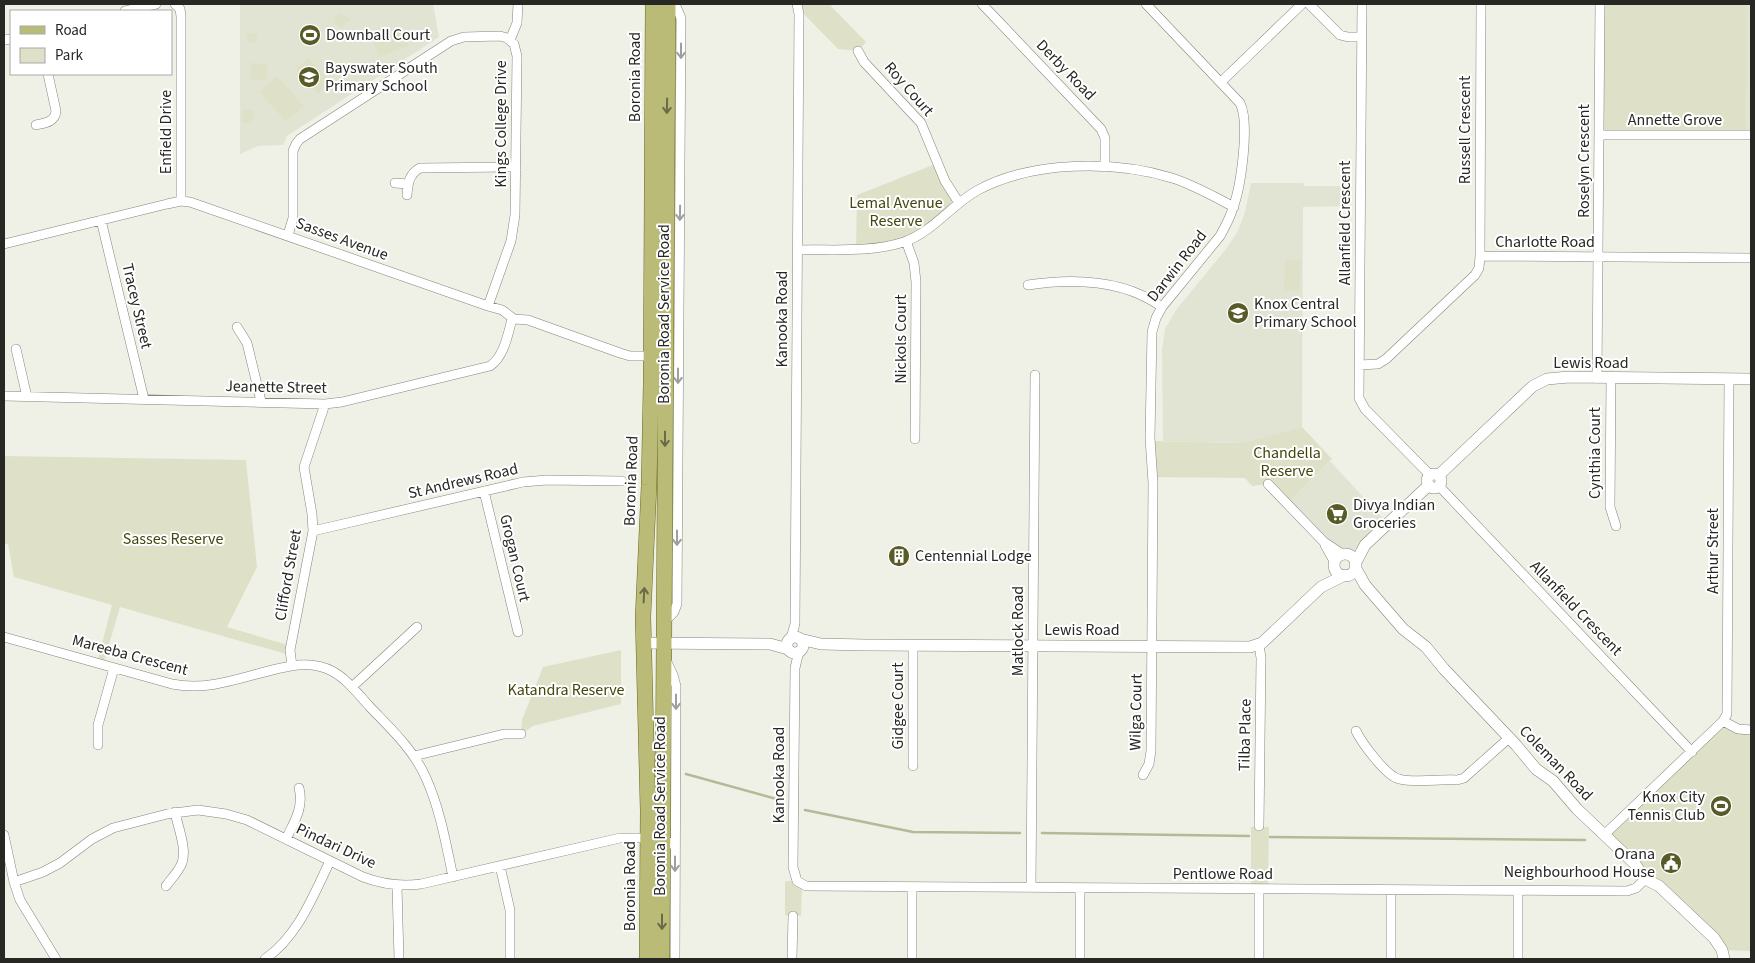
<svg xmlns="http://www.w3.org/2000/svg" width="1755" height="963" viewBox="0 0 1755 963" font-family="'Source Sans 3',sans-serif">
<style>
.built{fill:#e2e4d3}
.green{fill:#dee1c7}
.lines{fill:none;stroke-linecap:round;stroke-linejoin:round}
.stream{stroke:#b6b998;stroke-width:2.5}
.minor-casing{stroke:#84857c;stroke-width:10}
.tertiary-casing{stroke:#84857c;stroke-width:12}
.primary-casing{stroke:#676a1f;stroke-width:16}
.minor{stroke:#fff;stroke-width:9}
.tertiary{stroke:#fff;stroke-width:11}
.primary{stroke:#b9bb77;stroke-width:15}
.oneway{stroke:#9e9e9c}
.oneway2{stroke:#696a49}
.labels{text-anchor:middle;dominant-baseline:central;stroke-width:4;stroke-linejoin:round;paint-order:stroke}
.poi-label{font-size:16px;fill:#272824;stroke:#fff;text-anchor:start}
.street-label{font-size:16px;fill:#272824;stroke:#fff}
.park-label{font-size:16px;fill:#44460c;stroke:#fff}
</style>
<rect width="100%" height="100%" fill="#eff0e6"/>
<path class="built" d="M 240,4 L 433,4 L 439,37 L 287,136 L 283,145 L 258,146 L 240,154 Z
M 1748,4 L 1751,4 L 1751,135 L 1746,135 Z
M 1251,183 L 1303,183 L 1304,186 L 1351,186 L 1351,206 L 1303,207 L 1302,427 L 1242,443 L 1163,441 L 1162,351 L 1165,329 L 1176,310 L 1226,249 L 1238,231 L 1245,212 Z
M 1330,461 L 1388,524 L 1365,545 L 1344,554 L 1287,504 Z"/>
<path class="green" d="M 802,4 L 832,4 L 831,6 L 866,42 L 858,51 L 838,49 L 800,10 Z
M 1600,4 L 1748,4 L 1746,135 L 1599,135 Z
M 341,13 L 346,17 L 352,17 L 342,28 L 334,23 L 335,17 Z
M 403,30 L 409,46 L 379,57 L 373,40 Z
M246.5 38a5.5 5.5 0 1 1 11 0a5.5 5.5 0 1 1-11 0Z
M 309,58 L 331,83 L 318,94 L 296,69 Z
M 251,63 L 267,64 L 266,80 L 250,79 Z
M 277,76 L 304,106 L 286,122 L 259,91 Z
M 243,109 L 254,111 L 254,118 L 249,123 L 242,123 Z
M 938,163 L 959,203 L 920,234 L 856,250 L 857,195 Z
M 1285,260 L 1301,260 L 1300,291 L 1284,291 Z
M 1302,427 L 1332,459 L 1287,504 L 1268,484 L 1252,486 L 1245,478 L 1153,477 L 1150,441 L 1242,443 Z
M 4,456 L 246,460 L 257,567 L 227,627 L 291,646 L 290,655 L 120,607 L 103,665 L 97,663 L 112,605 L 14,577 L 8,544 L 4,544 Z
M 621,650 L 621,704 L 533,726 L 521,734 L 522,720 L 543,667 Z
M 1723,721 L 1751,730 L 1751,951 L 1722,950 L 1604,835 Z
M 1251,827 L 1269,827 L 1268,889 L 1251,889 Z
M 785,881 L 797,881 L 802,885 L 801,916 L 785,915 Z"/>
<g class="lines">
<path class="stream" d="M 686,774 L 784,801
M 805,810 L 913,832 L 1020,833
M 1042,833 L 1249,836
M 1270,837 L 1585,840"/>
<g class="minor-casing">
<path id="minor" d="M 175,4 L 180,9 L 181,16 L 181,201
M 982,4 L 1101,129 L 1105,138 L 1105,167
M 1309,4 L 1340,35 L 1348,37 L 1362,37
M 1362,4 L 1359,398 L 1365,409 L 1430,475
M 125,11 L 156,4
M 4,40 L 11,39
M 510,40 L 517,23 L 518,4
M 858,51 L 864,62 L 921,123 L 945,181 L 959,203
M 1221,82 L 1302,4
M 36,125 C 45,123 55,122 56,111 L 48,74
M 1599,135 L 1751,135
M 395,183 L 408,184
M 407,195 C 408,183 409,174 420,168 L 516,167
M 101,220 L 144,399
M 288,235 L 293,218 L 293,151 L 296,144 L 300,139 L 451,41 L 464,37 L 500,36 L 507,38 L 514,44 L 517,56 L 515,215 L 511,241 L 488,306
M 906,241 L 914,263 L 916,282 L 915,439
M 4,244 L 167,204 L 181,201 L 190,202 L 488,306 L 502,310 L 514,319 L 528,320 L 620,353 L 630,356 L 655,356
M 798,250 C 833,249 869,253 904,242 C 934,231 951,205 978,190 C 1032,161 1114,160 1172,178 C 1194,185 1213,196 1234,207
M 1480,256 L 1481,4
M 1028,285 C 1074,278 1123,279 1162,307
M 237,327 L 247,343 L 261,401
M 16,349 L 27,397
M 1359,365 L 1378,364 L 1386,359 L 1475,275 L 1479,268 L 1480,256 L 1751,258
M 1597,378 L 1600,4
M 1611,378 L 1610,507 L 1616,526
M 4,396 L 325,404 L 342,402 L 490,366 C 504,357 508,334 512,319
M 1268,484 L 1324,542 L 1342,554
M 1439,486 L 1692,752
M 484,491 L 518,632
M 313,531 L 523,482 L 547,480 L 622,481
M 1325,545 L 1334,561
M 664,622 L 674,612 L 677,604 L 681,18 L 675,4
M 4,637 L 172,684 C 216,693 256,670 298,665 C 310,664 321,665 332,671 C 347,679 358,694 370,707 C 390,728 414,750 426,778 C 440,809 446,844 453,877
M 791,638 L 795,624 L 799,14 L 797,4
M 1259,645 L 1261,658 L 1259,826
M 799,651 L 795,668 L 793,867 L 797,881 L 806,886 L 1627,891 L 1636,888 L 1645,879
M 666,660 L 673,675 L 676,686 L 675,959
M 292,666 L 290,650 L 313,531 L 312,514 L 304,467 L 325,404
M 352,687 L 417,627
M 1723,721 L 1727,714 L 1729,379
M 1356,731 C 1362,743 1386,776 1399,779 C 1413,783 1442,779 1457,780 L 1464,778 L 1509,738
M 98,745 L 98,725 L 114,668
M 414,756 L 504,734 L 521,734
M 913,766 L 913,646
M 1143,775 L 1149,764 L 1151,751 L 1153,483 L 1150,438 L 1152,332 L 1156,318 L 1162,307 L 1220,236 C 1225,227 1230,218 1233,208 C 1241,186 1250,123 1240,103 L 1146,4
M 4,835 L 14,882 L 20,900 L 56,959
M 1604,835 L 1723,721 L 1738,729 L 1751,730
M 286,839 C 294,822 304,808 299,788
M 500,866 L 510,910 L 510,959
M 14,882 L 43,872 L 60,863 L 92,839 L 113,828 L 167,814 L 198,810 L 226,814 L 247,820 L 363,877 C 382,884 400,887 421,884 L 620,838 L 662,838 L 675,846
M 166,886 C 171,879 179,871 182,863 C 187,848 178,828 175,812
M 397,886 L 399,959
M 1031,888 L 1035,375
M 265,959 C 298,936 313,896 330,861
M 792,959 L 793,916
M 912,959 L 912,887
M 1080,959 L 1080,888
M 1259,959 L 1259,889
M 1391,959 L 1391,890
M 1518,959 L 1518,891"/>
</g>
<g class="tertiary-casing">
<path id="tertiary" d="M1427 481a7 7 0 1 1 14 0a7 7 0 1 1-14 0Z
M 1439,475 L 1533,386 L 1547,379 L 1569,377 L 1751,379
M1334 565a11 11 0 1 1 22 0a11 11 0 1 1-22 0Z
M 1355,564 L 1365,545 L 1429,485
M 1355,567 L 1365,585 L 1403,629 L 1426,647 L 1444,669 L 1516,745 L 1536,769 L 1553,781 L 1577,809 L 1635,864 L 1645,879 L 1659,886 L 1714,938 L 1722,950 L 1724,959
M787 645a8 8 0 1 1 16 0a8 8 0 1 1-16 0Z
M 800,639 L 821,644 L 865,645 L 1250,647 L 1262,643 L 1321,587 L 1345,575
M 643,643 L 770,644 L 788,649"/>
</g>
<g class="primary-casing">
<path id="primary" d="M 647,959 L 648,811 L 643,617 L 649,485 L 651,384 L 653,4
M 662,959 L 668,4"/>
</g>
<use href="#minor" class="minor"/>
<use href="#tertiary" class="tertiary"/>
<use href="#primary" class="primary"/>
</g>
<defs><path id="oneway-shaft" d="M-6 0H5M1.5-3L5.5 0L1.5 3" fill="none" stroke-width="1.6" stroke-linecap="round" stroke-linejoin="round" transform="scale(1.25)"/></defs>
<g class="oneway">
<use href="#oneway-shaft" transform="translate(681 51) rotate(90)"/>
<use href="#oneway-shaft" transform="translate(680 213) rotate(91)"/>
<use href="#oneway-shaft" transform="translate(678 376) rotate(90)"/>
<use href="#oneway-shaft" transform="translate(677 538) rotate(90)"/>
<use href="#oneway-shaft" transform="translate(676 702) rotate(90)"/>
<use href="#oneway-shaft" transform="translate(675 864) rotate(90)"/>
</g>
<g class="oneway2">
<use href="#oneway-shaft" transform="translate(667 106) rotate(91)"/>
<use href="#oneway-shaft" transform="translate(665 439) rotate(90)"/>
<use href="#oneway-shaft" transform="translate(644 595) rotate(-87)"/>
<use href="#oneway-shaft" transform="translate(662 922) rotate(90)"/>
</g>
<defs>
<g id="stadium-disc" transform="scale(1.125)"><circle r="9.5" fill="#585b28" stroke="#fff"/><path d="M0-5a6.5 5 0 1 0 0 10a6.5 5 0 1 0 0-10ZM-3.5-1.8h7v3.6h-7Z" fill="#fff"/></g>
<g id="school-disc" transform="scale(1.125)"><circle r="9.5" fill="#585b28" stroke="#fff"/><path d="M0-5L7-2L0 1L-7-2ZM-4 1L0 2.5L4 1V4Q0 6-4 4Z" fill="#fff"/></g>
<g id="supermarket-disc" transform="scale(1.125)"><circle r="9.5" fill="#585b28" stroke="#fff"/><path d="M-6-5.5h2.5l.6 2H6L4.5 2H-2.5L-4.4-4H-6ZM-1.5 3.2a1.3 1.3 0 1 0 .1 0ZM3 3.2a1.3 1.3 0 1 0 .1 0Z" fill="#fff"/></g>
<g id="building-disc" transform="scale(1.125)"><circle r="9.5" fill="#585b28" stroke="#fff"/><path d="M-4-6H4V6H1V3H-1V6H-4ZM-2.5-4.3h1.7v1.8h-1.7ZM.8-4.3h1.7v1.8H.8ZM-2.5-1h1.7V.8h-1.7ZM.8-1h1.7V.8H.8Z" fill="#fff"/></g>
<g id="civic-disc" transform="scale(1.125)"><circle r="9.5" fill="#585b28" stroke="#fff"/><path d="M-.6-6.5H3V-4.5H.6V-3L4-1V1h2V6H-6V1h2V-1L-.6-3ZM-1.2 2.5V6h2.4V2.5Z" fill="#fff"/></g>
</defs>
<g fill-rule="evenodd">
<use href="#stadium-disc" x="310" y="35"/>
<use href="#school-disc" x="309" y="77"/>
<use href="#school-disc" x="1238" y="313"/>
<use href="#supermarket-disc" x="1337" y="514"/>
<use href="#building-disc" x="899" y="556"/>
<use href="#stadium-disc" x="1721" y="806"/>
<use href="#civic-disc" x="1671" y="863"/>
</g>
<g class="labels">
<g class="poi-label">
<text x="326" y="35">Downball Court</text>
<text x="325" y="68">Bayswater South<tspan x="325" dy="18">Primary School</tspan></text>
<text x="1254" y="304">Knox Central<tspan x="1254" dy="18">Primary School</tspan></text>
<text x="1353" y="505">Divya Indian<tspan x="1353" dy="18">Groceries</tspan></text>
<text x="915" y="556">Centennial Lodge</text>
<text x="1705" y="797" text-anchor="end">Knox City<tspan x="1705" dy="18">Tennis Club</tspan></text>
<text x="1655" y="854" text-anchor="end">Orana<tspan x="1655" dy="18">Neighbourhood House</tspan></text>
</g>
<g class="street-label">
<text transform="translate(1066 70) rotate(46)">Derby Road</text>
<text transform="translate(635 77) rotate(-90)">Boronia Road</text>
<text transform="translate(909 89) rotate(49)">Roy Court</text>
<text x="1675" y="120">Annette Grove</text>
<text transform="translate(501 124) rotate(-90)">Kings College Drive</text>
<text transform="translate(1465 130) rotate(-90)">Russell Crescent</text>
<text transform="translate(166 132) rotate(-90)">Enfield Drive</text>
<text transform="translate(1584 161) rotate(-90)">Roselyn Crescent</text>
<text transform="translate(1345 223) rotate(-90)">Allanfield Crescent</text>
<text transform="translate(342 239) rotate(20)">Sasses Avenue</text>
<text x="1545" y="242">Charlotte Road</text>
<text transform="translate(1177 266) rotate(-52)">Darwin Road</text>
<text transform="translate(137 306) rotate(77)">Tracey Street</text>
<text transform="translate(664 314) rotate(-90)">Boronia Road Service Road</text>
<text transform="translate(782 319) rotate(-90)">Kanooka Road</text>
<text transform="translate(901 339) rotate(-90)">Nickols Court</text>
<text x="1591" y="363">Lewis Road</text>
<text transform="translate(276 387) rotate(1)">Jeanette Street</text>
<text transform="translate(1595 453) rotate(-90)">Cynthia Court</text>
<text transform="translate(463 481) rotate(-13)">St Andrews Road</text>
<text transform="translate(631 481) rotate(-88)">Boronia Road</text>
<text transform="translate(1713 551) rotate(-90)">Arthur Street</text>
<text transform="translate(515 558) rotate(77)">Grogan Court</text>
<text transform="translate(288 575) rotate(-80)">Clifford Street</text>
<text transform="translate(1576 608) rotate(46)">Allanfield Crescent</text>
<text x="1082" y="630">Lewis Road</text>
<text transform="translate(1018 631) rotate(-90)">Matlock Road</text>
<text transform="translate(130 655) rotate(15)">Mareeba Crescent</text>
<text transform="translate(898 706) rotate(-90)">Gidgee Court</text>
<text transform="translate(1136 712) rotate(-89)">Wilga Court</text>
<text transform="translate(1245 735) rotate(-89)">Tilba Place</text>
<text transform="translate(1556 763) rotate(46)">Coleman Road</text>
<text transform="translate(779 775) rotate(-90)">Kanooka Road</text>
<text transform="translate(660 806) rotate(-90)">Boronia Road Service Road</text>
<text transform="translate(336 846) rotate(25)">Pindari Drive</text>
<text x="1223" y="874">Pentlowe Road</text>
<text transform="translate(630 886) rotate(-90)">Boronia Road</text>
</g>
<g class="park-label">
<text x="896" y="203">Lemal Avenue<tspan x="896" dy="18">Reserve</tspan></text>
<text x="1287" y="453">Chandella<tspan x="1287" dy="18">Reserve</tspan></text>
<text x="173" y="539">Sasses Reserve</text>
<text x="566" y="690">Katandra Reserve</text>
</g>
</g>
<rect width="1755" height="963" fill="none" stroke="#272824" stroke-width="10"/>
<rect x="10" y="10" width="162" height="65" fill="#ffffff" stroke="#a9a9a7"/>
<rect x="20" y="26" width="25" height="8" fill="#b9bb77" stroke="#a9a9a7"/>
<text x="55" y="35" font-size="15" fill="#272824">Road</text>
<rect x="20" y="48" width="25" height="15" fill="#dee1c7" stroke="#a9a9a7"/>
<text x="55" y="60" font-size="15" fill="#272824">Park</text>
</svg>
